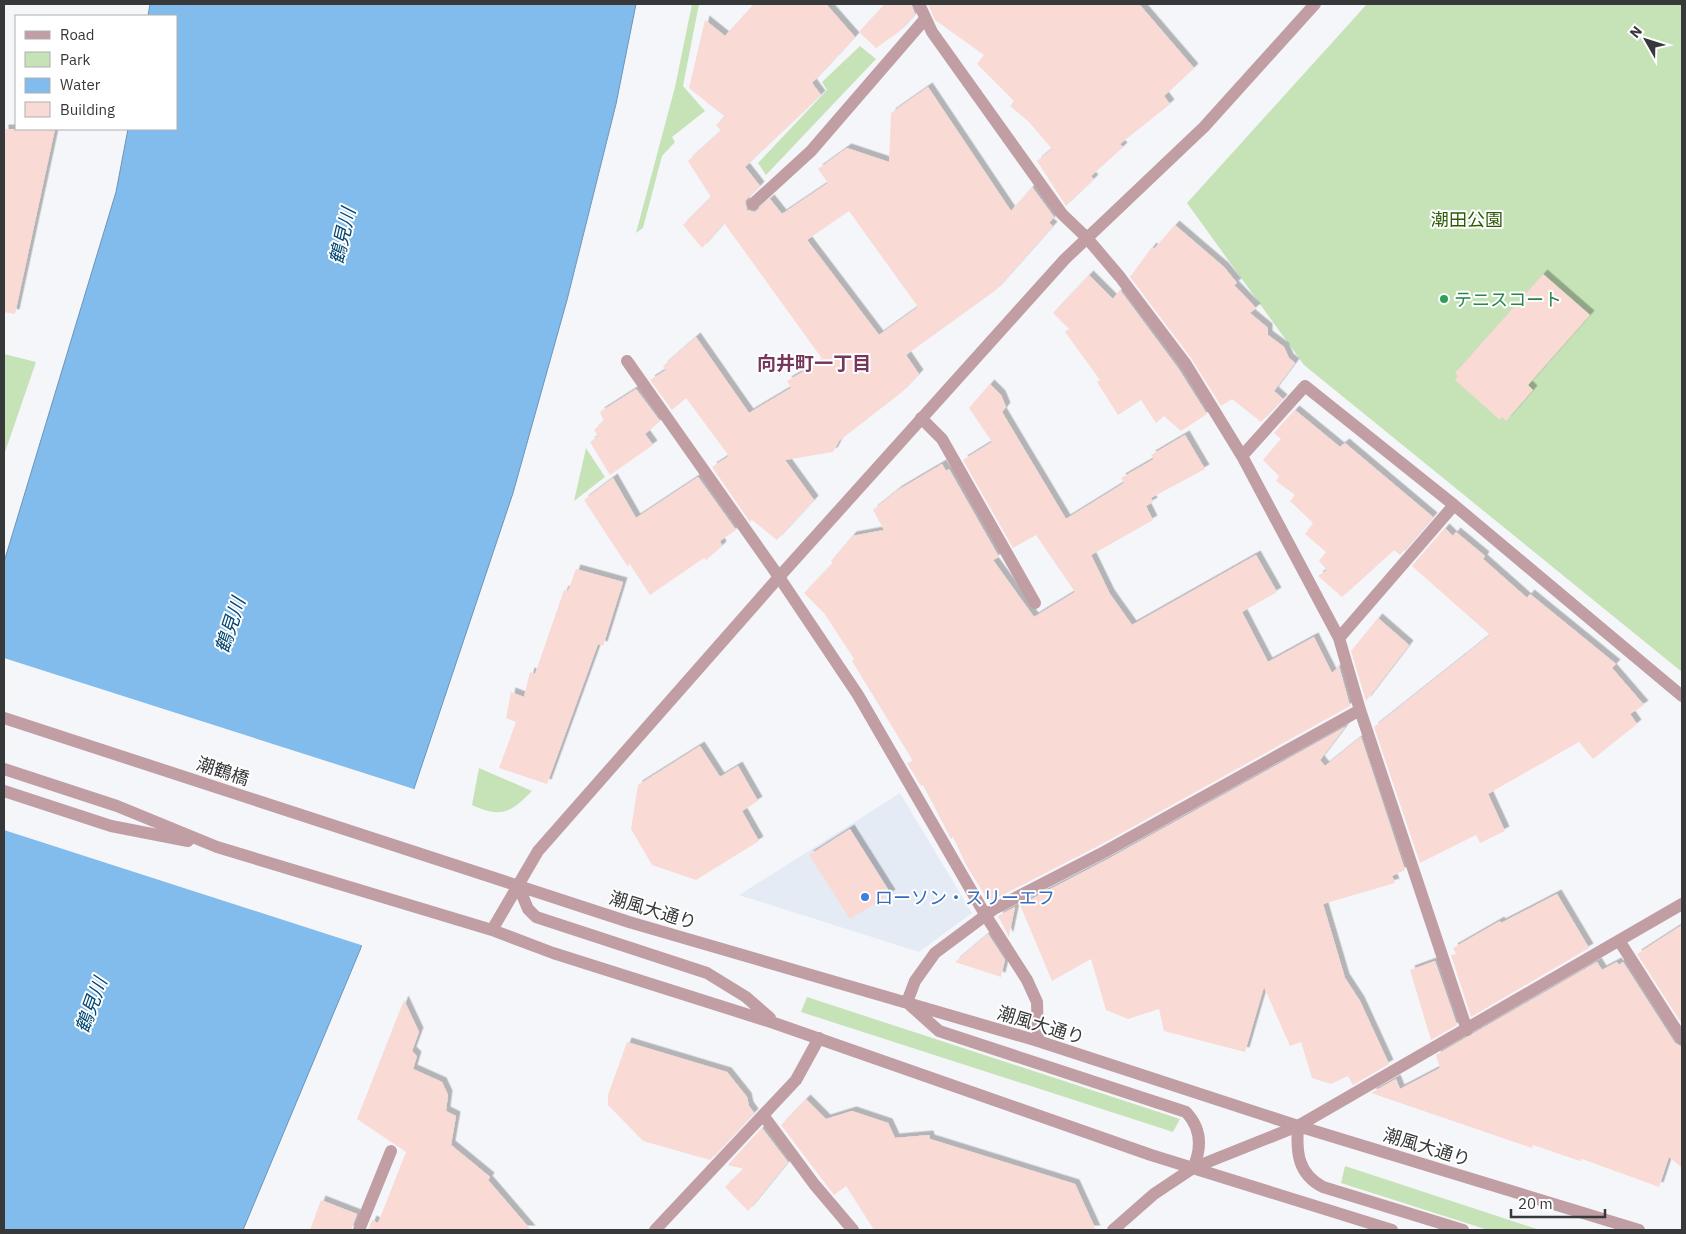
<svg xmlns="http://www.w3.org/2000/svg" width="1686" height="1234" viewBox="0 0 1686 1234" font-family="'IBM Plex Sans','Noto Sans JP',sans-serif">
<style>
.built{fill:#e5ebf5}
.green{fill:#c6e3b8}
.water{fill:#82bced;stroke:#6c94b7}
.pier{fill:#f5f6fa}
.building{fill:#fadad5;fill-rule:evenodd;filter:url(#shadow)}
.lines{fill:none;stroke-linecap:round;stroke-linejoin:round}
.service{stroke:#c19ea4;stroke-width:12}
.minor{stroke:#c19ea4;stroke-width:12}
.tertiary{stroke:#c19ea4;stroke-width:12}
.leisure-dot{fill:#2e9e5b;stroke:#fff;stroke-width:2}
.shop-dot{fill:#3f7fe0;stroke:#fff;stroke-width:2}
.labels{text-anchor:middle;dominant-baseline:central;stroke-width:4;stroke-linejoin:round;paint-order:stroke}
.park-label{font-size:18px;fill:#2d5c06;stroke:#fff}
.leisure-label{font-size:18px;fill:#27864d;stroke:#fff;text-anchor:start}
.street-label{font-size:18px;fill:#373839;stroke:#fff}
.shop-label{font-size:18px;fill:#366cbe;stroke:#fff;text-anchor:start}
.water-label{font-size:19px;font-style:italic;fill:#004774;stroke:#fff}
.neighbourhood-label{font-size:19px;font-weight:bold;fill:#76375c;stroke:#fff}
</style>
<defs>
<filter id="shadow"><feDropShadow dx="4.5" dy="-4.5" stdDeviation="0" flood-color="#0004"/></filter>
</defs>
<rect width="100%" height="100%" fill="#f5f6fa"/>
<path class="built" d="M 900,793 L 972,913 L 919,952 L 739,895 Z"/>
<path class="green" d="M 692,4 L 699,4 L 683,86 L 705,111 L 672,137 L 675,142 L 662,156 L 643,228 L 636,233 L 675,87 Z
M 1367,4 L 1682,4 L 1682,672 L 1304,365 L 1187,203 Z
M 860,46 L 876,59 L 766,175 L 758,163 L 827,90 L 822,82 Z
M 4,354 L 36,362 L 4,455 Z
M 586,448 L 605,477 L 574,501 Z
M 479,768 L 532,791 C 511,812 502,819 472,805 Z
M 807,997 L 1180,1119 L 1173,1132 L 801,1012 Z
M 1345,1166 L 1540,1230 L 1488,1230 L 1341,1183 Z"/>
<path class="water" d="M 150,4 L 636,4 L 616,104 L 567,300 L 513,493 L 360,950 L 243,1230 L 4,1230 L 4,562 L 116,192 L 128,129 L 176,129 L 176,16 L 148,16 Z"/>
<path class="pier" d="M 4,658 L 417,790 L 364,946 L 4,830 Z"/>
<path class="building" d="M 754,4 L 826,4 L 855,37 L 812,83 L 821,95 L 745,167 L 760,186 L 745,201 L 747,210 L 755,212 L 770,199 L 782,214 L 828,183 L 818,169 L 847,148 L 889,162 L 891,113 L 928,87 L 1011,211 L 1032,187 L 1054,217 L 1049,223 L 1053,226 L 996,290 L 906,355 L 919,374 L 902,392 L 839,441 L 833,452 L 785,460 L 814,500 L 777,540 L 752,520 L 750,522 L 712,467 L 729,456 L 686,398 L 672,410 L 650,380 L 666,370 L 663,366 L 696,337 L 749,413 L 791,388 L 787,381 L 823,360 L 724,223 L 702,248 L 683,225 L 711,197 L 688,161 L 721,131 L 716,125 L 725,117 L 689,88 L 705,20 L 725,36 ZM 849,211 L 918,307 L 879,335 L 807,240 Z
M 885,4 L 911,4 L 915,14 L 900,31 L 876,48 L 859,32 Z
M 928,4 L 1139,4 L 1194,68 L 1164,96 L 1170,104 L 1120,144 L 1123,147 L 1091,176 L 1094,179 L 1066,206 L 1037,161 L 1052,149 L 1029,122 L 1010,106 L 1014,101 L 977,64 L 984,55 L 935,20 Z
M 4,129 L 55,129 L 15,314 L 4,312 Z
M 1175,225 L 1224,267 L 1237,283 L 1234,285 L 1256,308 L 1250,313 L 1268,328 L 1268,335 L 1284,347 L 1289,358 L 1295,363 L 1274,391 L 1283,399 L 1261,422 L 1232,399 L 1221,406 L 1191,358 L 1130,277 L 1152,247 L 1154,249 Z
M 1543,274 L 1590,315 L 1528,385 L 1533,390 L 1506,421 L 1502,417 L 1500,420 L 1455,380 L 1458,376 L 1455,373 Z
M 1089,275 L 1113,299 L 1120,290 L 1178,368 L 1207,414 L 1181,431 L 1164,416 L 1156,423 L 1141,400 L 1118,415 L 1097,382 L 1100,380 L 1065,332 L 1069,329 L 1053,313 Z
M 990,384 L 1001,395 L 1006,407 L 1002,412 L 1066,519 L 1124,483 L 1121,478 L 1154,459 L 1151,455 L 1185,435 L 1205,469 L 1151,498 L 1153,502 L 1146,506 L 1153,520 L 1091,555 L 1110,594 L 1132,625 L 1256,555 L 1277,592 L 1242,612 L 1268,662 L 1314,637 L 1332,673 L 1339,666 L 1350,706 L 1102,844 L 989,902 L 966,865 L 953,837 L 951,839 L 923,785 L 921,786 L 907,763 L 913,761 L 852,661 L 854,659 L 824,613 L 804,593 L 833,563 L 831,561 L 852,536 L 884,530 L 873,510 L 898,490 L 942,464 L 946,471 L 949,469 L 999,557 L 993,560 L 1034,617 L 1075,592 L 1036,535 L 1013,548 L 963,460 L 992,442 L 969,408 Z
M 636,389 L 660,421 L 645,434 L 653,445 L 610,475 L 590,442 L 598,436 L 594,430 L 604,421 L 600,412 Z
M 1295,410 L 1340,447 L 1345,443 L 1433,517 L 1400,555 L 1394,550 L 1342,597 L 1318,576 L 1327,570 L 1319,561 L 1326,552 L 1305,534 L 1313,523 L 1290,501 L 1295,495 L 1276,481 L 1279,476 L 1263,460 L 1281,439 L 1274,433 Z
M 698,477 L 736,530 L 720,541 L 722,546 L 706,560 L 704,558 L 650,595 L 629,563 L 628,567 L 584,500 L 613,478 L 636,518 Z
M 1445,528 L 1453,536 L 1456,532 L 1485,556 L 1483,559 L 1527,598 L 1530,594 L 1616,664 L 1612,668 L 1644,705 L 1630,714 L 1637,724 L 1593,759 L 1579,742 L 1488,794 L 1505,831 L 1480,843 L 1476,835 L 1420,863 L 1374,727 L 1490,635 L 1412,566 Z
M 576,569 L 623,582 L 603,646 L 598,644 L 547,784 L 499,768 L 516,722 L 506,718 L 511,692 L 524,697 L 530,672 L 535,674 L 564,590 L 568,591 Z
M 1378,618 L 1409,645 L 1366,701 L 1351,651 Z
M 1345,727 L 1320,760 L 1325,766 L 1361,737 L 1405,870 L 1392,876 L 1395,883 L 1323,904 L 1345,978 L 1360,1001 L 1389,1064 L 1353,1085 L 1348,1076 L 1331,1084 L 1312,1078 L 1301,1042 L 1290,1046 L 1264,987 L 1245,1052 L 1164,1031 L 1159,1009 L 1128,1019 L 1106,1010 L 1091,959 L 1052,981 L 1020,905 L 1110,858 Z
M 700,746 L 720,777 L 738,766 L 758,801 L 742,811 L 759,841 L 696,880 L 652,865 L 631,829 L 638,785 Z
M 850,829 L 891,894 L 850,919 L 809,855 Z
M 1557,894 L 1589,948 L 1471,1017 L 1451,955 L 1456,954 L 1453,948 L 1500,921 L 1501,923 Z
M 1015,907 L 1009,936 L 1009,937 L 998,916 Z
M 1682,925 L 1682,1024 L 1637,954 Z
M 988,934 L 1005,960 L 1001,977 L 955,962 Z
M 1435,961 L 1457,1025 L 1431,1040 L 1410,970 Z
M 1597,962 L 1602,970 L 1617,962 L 1619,965 L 1623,962 L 1675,1043 L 1682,1047 L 1682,1168 L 1669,1157 L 1659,1187 L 1582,1159 L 1580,1161 L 1533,1145 L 1532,1148 L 1371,1093 L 1396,1079 L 1400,1089 L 1440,1068 L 1436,1055 Z
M 404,1000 L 419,1032 L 412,1051 L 417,1056 L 413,1069 L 442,1082 L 448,1095 L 446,1111 L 456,1116 L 451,1145 L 490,1177 L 488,1180 L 531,1230 L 368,1230 L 372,1220 L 378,1223 L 406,1152 L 357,1119 Z
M 627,1042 L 727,1072 L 747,1097 L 749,1106 L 754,1113 L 710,1160 L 643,1141 L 608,1105 L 608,1095 Z
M 806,1099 L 826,1119 L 852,1111 L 888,1123 L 895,1138 L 929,1135 L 930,1139 L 1075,1184 L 1096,1230 L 874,1230 L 846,1186 L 834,1195 L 781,1125 Z
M 762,1128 L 788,1162 L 748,1211 L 725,1187 L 744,1169 L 728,1165 Z
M 321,1200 L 357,1214 L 351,1230 L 310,1230 Z"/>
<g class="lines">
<path class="service" d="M 919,4 L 932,32 L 1062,214 L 1086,237
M 753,204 L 811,151 L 925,19
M 627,361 L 779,577
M 921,418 L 942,439 L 1035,603
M 1620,942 L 1682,1039
M 763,1115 L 814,1184 L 853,1230"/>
<path class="minor" d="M 1086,237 L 1120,277 L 1185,363 L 1242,456 L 1339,638 L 1360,710 L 1467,1030
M 1242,456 L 1305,386 L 1454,505 L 1682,696
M 779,577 L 858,695 L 986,916 L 1027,980 L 1037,1002 L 1038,1041
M 1339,638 L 1454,505
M 907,1002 L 915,981 L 935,953 L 994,909 L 1106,851 L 1360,710
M 359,1230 L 391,1151
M 655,1230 L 796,1080 L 819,1038
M 1113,1230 L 1154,1194 L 1193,1168 L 1298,1126 L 1682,904"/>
<path class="tertiary" d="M 4,718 L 629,922 L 1038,1041 L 1298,1126 L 1639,1230
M 4,769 L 117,806 L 217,847 L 492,930 L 553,953 L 774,1023 L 1151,1155 L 1392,1230
M 4,791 L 111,826 L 188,841
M 518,885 L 528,909 L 536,917 L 707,973 L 746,997 L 770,1018
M 492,930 L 538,851 L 779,577 L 1065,259 L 1204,127 L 1315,4
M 910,1005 L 939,1031 L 1186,1112 C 1202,1129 1202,1148 1193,1168
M 1298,1126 C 1296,1153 1298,1174 1323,1187 L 1463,1230"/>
</g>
<circle class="leisure-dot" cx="1444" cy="299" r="5"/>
<circle class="shop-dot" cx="865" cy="897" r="5"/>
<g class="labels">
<g class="park-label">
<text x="1467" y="219">潮田公園</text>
</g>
<g class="leisure-label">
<text x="1454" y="299">テニスコート</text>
</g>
<g class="street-label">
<text transform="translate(223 771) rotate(18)">潮鶴橋</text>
<text transform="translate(653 910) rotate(17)">潮風大通り</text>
<text transform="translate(1041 1025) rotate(17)">潮風大通り</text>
<text transform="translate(1427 1147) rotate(17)">潮風大通り</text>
</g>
<g class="shop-label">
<text x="875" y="897">ローソン・スリーエフ</text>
</g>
<g class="water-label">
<text transform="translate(342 236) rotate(-77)">鶴見川</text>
<text transform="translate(230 625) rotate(-72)">鶴見川</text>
<text transform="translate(91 1005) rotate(-70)">鶴見川</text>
</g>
<g class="neighbourhood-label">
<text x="814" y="363">向井町一丁目</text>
</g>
</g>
<rect width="1686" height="1234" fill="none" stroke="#373839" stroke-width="10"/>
<rect x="15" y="15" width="162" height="115" fill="#ffffff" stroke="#afafb0"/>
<rect x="25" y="31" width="25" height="8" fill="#c19ea4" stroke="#afafb0"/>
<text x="60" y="40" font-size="15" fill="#373839">Road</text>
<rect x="25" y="52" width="25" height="15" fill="#c6e3b8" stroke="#afafb0"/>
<text x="60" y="65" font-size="15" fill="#373839">Park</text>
<rect x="25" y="78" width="25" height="15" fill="#82bced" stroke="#afafb0"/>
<text x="60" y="90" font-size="15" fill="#373839">Water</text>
<rect x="25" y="102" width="25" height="15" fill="#fadad5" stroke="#afafb0"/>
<text x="60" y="115" font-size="15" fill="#373839">Building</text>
<g transform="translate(1646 40) rotate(309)" stroke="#ffffff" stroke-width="4" paint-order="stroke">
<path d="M0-4L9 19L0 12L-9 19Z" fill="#373839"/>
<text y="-8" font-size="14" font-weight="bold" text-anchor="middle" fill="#373839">N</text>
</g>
<path d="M1511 1209v8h94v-8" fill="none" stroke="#373839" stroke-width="2.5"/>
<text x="1518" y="1209" font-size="15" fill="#373839" stroke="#ffffff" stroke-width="4" paint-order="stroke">20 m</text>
</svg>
